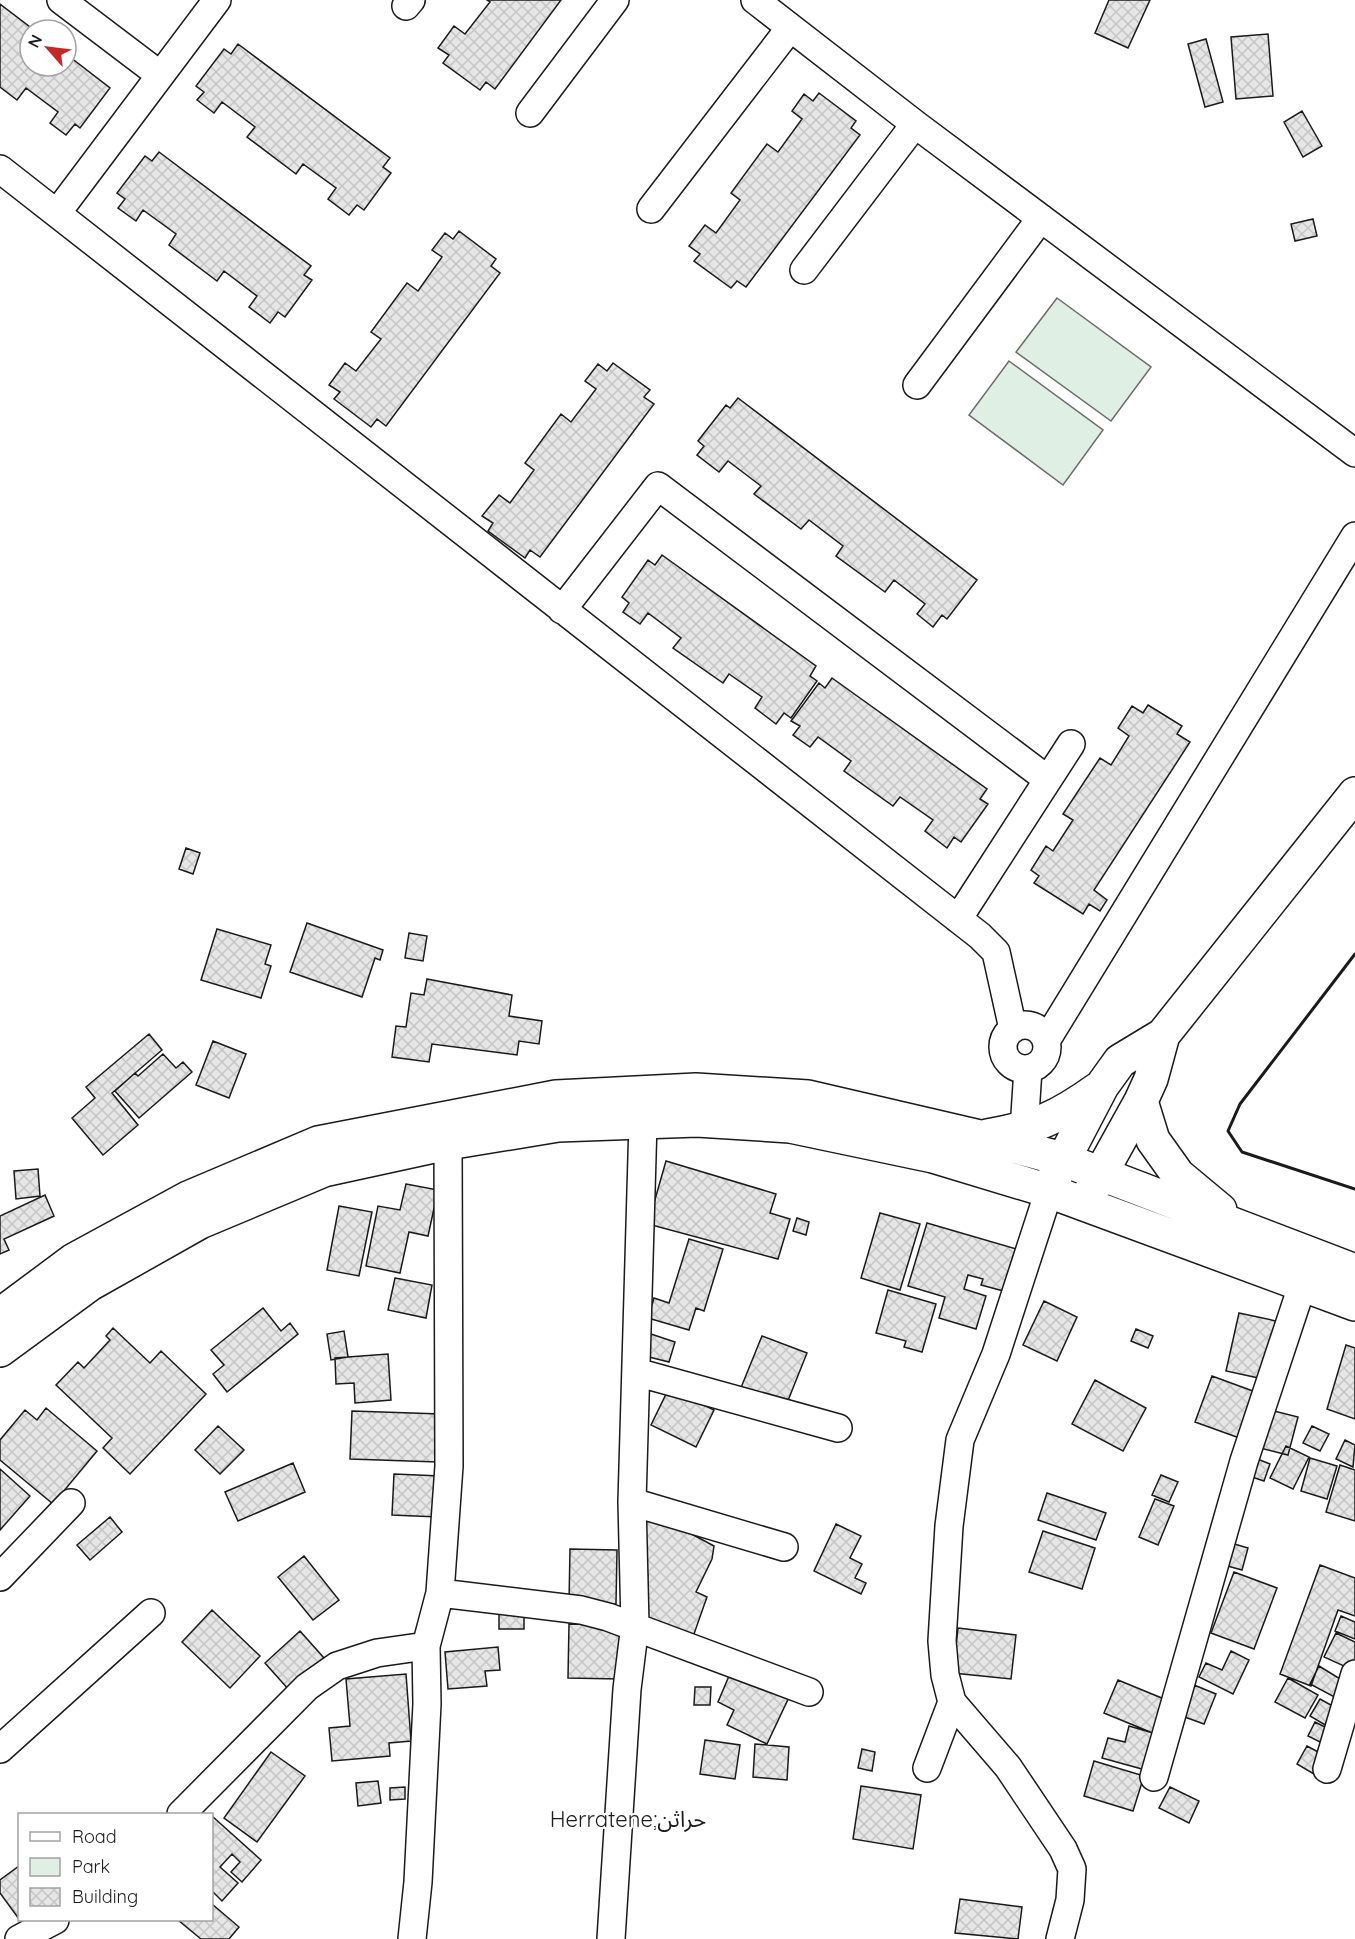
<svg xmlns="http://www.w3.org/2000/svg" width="1355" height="1939" viewBox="0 0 1355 1939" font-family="Quicksand,'Noto Sans Arabic',sans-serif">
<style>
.park{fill:#e0efe3;stroke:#6a6a6a;stroke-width:1.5}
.building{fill:url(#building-cross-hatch);stroke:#1a1a1a;stroke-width:1.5}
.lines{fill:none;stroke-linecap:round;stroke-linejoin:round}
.minor-casing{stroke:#1a1a1a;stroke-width:30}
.major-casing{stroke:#1a1a1a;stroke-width:36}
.minor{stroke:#fff;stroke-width:27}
.major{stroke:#fff;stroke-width:33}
.wall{stroke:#1a1a1a;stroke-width:3}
.labels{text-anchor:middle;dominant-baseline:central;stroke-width:4.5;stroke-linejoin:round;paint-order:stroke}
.quarter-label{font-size:22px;fill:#1a1a1a;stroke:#fff}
</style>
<defs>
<pattern id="building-cross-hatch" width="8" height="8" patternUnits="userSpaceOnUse" patternTransform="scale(1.5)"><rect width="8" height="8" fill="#e6e6e6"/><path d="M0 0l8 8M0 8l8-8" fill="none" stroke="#c5c5c5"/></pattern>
</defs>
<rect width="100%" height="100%" fill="#fff"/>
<path class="park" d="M 1057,298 L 1151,367 L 1111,421 L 1016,352 Z
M 1009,361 L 1103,430 L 1063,485 L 969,415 Z"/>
<path class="building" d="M 487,0 L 561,0 L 495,89 L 486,82 L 480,90 L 443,63 L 449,55 L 438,48 L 454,26 L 465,34 L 490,2 Z
M 1109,0 L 1150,0 L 1128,48 L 1095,33 Z
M 0,4 L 34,30 L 30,30 L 30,66 L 66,66 L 66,54 L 110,88 L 80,128 L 75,124 L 66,135 L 50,123 L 58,112 L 26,88 L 17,100 L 0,87 Z
M 1268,34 L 1273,96 L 1236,99 L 1231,37 Z
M 1206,39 L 1223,102 L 1205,107 L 1188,44 Z
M 238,44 L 390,158 L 383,167 L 391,173 L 364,210 L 357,205 L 349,215 L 328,199 L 336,188 L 303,164 L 296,174 L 247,137 L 255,127 L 222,102 L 214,113 L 197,100 L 204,92 L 196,86 L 224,49 L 231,54 Z
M 819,93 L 856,121 L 851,128 L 860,135 L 746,287 L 737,281 L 731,288 L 694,261 L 700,254 L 689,246 L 705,225 L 716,233 L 740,200 L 731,193 L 767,144 L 778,152 L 802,119 L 792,111 L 804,94 L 813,101 Z
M 1302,111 L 1322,146 L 1303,157 L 1284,122 Z
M 159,152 L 311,266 L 304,275 L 312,280 L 285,317 L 278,312 L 270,323 L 249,307 L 257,296 L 224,271 L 217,281 L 169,245 L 176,234 L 143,210 L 136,221 L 118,208 L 125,199 L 117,193 L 145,156 L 152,161 Z
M 1313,219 L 1317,236 L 1295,241 L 1291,224 Z
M 459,231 L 496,259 L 491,266 L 500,273 L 386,426 L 377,419 L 371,427 L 334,399 L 340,392 L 329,385 L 345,363 L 356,371 L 381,339 L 371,332 L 407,283 L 418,291 L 442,257 L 432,250 L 445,233 L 453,239 Z
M 613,363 L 650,390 L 644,397 L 654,404 L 540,557 L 530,550 L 525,558 L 488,531 L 493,523 L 482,516 L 499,495 L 510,503 L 534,470 L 525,463 L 561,414 L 571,422 L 596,389 L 585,381 L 598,364 L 607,371 Z
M 738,398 L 977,580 L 947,619 L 942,615 L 933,627 L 917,614 L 925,604 L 894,580 L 885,592 L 836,556 L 843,546 L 809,520 L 801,529 L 754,494 L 761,486 L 728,461 L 719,472 L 697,455 L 704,446 L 698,441 L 726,405 L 730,408 Z
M 662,555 L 816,666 L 810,676 L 817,681 L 791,718 L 784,713 L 776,724 L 755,708 L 762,697 L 729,674 L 723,683 L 673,648 L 681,638 L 648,613 L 640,624 L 623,612 L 629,603 L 622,597 L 648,560 L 655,565 Z
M 832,678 L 987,789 L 980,799 L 988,804 L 961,842 L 954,837 L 947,848 L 925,831 L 933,820 L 900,797 L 893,806 L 844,771 L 851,761 L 818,737 L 810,747 L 793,735 L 800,726 L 791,721 L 819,683 L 825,688 Z
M 1148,705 L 1182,726 L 1177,734 L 1190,742 L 1094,890 L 1107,900 L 1100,911 L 1089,904 L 1083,914 L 1034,883 L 1039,876 L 1031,870 L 1046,846 L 1053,851 L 1073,820 L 1063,814 L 1100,758 L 1111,765 L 1129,736 L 1118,728 L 1132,706 L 1143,713 Z
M 186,848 L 200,853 L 193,874 L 179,869 Z
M 307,923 L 383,950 L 380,960 L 375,958 L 362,997 L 290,972 Z
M 217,929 L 271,945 L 265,964 L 271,966 L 261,998 L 201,980 Z
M 409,933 L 427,936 L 423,961 L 405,958 Z
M 427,979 L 512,995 L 509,1016 L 542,1021 L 539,1044 L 519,1041 L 517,1055 L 432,1044 L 429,1062 L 392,1057 L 396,1026 L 406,1027 L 411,993 L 424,995 Z
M 149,1034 L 162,1050 L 112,1093 L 138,1125 L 103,1155 L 72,1118 L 95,1098 L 86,1087 Z
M 213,1041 L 246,1054 L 229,1098 L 196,1085 Z
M 163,1054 L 176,1068 L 183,1062 L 192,1072 L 139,1118 L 115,1091 L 135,1073 L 138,1076 Z
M 666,1161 L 776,1194 L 770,1213 L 790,1219 L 778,1259 L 648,1224 Z
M 38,1169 L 40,1196 L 16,1199 L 14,1171 Z
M 406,1184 L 438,1190 L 428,1236 L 409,1232 L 400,1273 L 366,1266 L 378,1206 L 400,1210 Z
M 45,1195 L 54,1216 L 4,1239 L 9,1250 L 0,1254 L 0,1216 Z
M 339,1206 L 372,1212 L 359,1276 L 327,1270 Z
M 880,1213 L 920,1224 L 900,1290 L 861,1278 Z
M 797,1218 L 809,1222 L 806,1235 L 793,1231 Z
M 927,1223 L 1023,1251 L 1011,1293 L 981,1285 L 983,1279 L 968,1275 L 964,1289 L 986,1296 L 976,1329 L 939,1318 L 945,1297 L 908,1286 Z
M 689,1239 L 723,1249 L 704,1311 L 696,1308 L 689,1330 L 648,1318 L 654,1298 L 669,1303 Z
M 395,1278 L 432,1285 L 426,1318 L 388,1310 Z
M 888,1290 L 936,1304 L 922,1352 L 904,1347 L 906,1341 L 876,1333 Z
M 1044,1301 L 1077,1317 L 1057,1361 L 1023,1345 Z
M 263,1308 L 281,1331 L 290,1323 L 298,1334 L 227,1392 L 213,1374 L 224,1365 L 211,1350 Z
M 1239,1313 L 1281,1322 L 1268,1380 L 1226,1371 Z
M 113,1328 L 150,1363 L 161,1351 L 206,1394 L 130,1474 L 103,1448 L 112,1438 L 56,1385 L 78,1362 L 84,1368 L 110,1340 L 106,1336 Z
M 1136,1329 L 1153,1336 L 1148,1348 L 1131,1341 Z
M 344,1331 L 348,1357 L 331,1360 L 327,1334 Z
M 651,1334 L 675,1342 L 669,1362 L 645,1356 Z
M 762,1336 L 807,1353 L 785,1408 L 740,1390 Z
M 1346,1345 L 1355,1348 L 1355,1419 L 1327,1409 Z
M 388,1354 L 391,1400 L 355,1403 L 354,1383 L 336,1384 L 335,1358 Z
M 1212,1376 L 1261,1394 L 1245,1440 L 1195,1422 Z
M 1095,1380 L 1146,1408 L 1123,1451 L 1072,1424 Z
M 669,1388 L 714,1410 L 696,1447 L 651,1425 Z
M 46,1408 L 97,1451 L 53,1504 L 0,1460 L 0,1440 L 25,1410 L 37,1420 Z
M 1270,1410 L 1298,1417 L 1288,1455 L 1260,1448 Z
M 352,1411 L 441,1414 L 438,1462 L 350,1459 Z
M 218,1426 L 244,1450 L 220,1474 L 195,1450 Z
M 1312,1426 L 1329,1434 L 1320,1451 L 1303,1443 Z
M 1345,1440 L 1355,1445 L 1353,1467 L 1336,1459 Z
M 1286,1446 L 1309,1457 L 1293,1489 L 1270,1478 Z
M 1255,1458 L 1270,1464 L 1264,1481 L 1249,1476 Z
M 1310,1458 L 1337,1466 L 1327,1499 L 1301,1491 Z
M 293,1463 L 305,1492 L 238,1521 L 225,1492 Z
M 1340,1465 L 1355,1470 L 1355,1521 L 1326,1512 Z
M 0,1469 L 30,1496 L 0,1530 Z
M 394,1474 L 440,1476 L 438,1517 L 392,1515 Z
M 1161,1475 L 1178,1482 L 1169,1502 L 1152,1495 Z
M 1047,1493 L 1106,1513 L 1096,1540 L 1038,1520 Z
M 1155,1499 L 1174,1506 L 1158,1545 L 1139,1537 Z
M 110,1517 L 122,1532 L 90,1560 L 77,1545 Z
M 645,1517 L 686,1531 L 714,1546 L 712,1559 L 696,1592 L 707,1597 L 694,1634 L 671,1631 L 642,1616 L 648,1575 L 636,1569 Z
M 836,1524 L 861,1536 L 850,1558 L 862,1564 L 855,1578 L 866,1583 L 861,1594 L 814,1571 Z
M 1043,1531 L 1095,1548 L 1082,1589 L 1029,1572 Z
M 1231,1543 L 1248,1548 L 1242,1570 L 1224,1565 Z
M 570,1549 L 617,1550 L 616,1604 L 569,1603 Z
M 304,1556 L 339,1600 L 313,1620 L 278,1577 Z
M 1320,1565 L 1355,1578 L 1355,1616 L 1338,1610 L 1311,1686 L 1280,1674 Z
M 1234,1572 L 1277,1588 L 1254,1649 L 1211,1633 Z
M 499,1607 L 524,1607 L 524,1629 L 499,1629 Z
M 212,1610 L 260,1656 L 230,1688 L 182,1642 Z
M 1341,1616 L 1355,1622 L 1355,1639 L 1335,1631 Z
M 569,1624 L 620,1625 L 619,1679 L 568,1678 Z
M 958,1628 L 1016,1635 L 1011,1679 L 953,1673 Z
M 300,1631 L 324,1658 L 289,1690 L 265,1663 Z
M 1336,1633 L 1355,1642 L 1355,1671 L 1324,1657 Z
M 498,1647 L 500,1670 L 485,1671 L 487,1686 L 448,1689 L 445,1652 Z
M 1231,1651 L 1249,1660 L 1233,1694 L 1199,1677 L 1206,1663 L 1222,1670 Z
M 1319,1666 L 1350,1685 L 1342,1701 L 1310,1684 Z
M 732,1669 L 790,1695 L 767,1744 L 727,1725 L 734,1710 L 718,1702 Z
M 406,1674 L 411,1741 L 389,1743 L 390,1756 L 332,1761 L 329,1728 L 350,1726 L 346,1679 Z
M 1288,1678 L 1318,1695 L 1305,1718 L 1275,1702 Z
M 1118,1680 L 1169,1701 L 1155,1734 L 1104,1713 Z
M 1194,1685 L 1216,1694 L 1204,1724 L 1182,1716 Z
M 695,1687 L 711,1687 L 710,1705 L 694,1705 Z
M 1320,1699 L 1347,1714 L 1337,1732 L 1310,1716 Z
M 1315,1722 L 1333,1731 L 1326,1745 L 1308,1736 Z
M 1129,1726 L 1153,1733 L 1142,1769 L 1102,1758 L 1108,1738 L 1125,1742 Z
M 705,1740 L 740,1745 L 735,1779 L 700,1774 Z
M 755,1744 L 789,1747 L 787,1780 L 753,1777 Z
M 1307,1746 L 1335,1761 L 1324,1780 L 1297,1764 Z
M 862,1749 L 875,1752 L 872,1771 L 858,1768 Z
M 271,1752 L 305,1776 L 257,1842 L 224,1818 Z
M 1094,1761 L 1144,1776 L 1133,1811 L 1084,1796 Z
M 378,1781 L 381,1803 L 358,1806 L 356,1783 Z
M 861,1786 L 921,1795 L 913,1849 L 853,1839 Z
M 405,1787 L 405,1799 L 390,1800 L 390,1788 Z
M 1170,1787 L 1199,1801 L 1189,1823 L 1159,1808 Z
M 212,1816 L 261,1860 L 242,1882 L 231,1872 L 240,1862 L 232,1854 L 220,1867 L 238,1883 L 222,1901 L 212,1891 Z
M 19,1866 L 20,1866 L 19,1919 L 0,1893 L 0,1880 Z
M 960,1899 L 1022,1907 L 1018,1939 L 955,1933 Z
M 212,1904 L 239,1927 L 229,1939 L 201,1939 L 178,1920 L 212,1920 Z"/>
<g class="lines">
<g class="minor-casing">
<path id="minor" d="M 61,0 L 160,75
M 755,0 L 915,124 L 1355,453
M 406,6 L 411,0
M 530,113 L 615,0
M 0,169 L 980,936 L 996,952 L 1013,1029
M 651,209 L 790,28
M 57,213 L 217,0
M 804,270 L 915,124
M 917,385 L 1041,218
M 562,610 L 658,486 L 1047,779
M 958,919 L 1071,744
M1003 1047a22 22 0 1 1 44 0a22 22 0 1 1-44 0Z
M 1046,1041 L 1355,536
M 1024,1130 L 1028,1069
M 1049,1191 L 996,1354 L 960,1440 L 949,1526 L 942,1641 L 945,1675 L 952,1702 L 1008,1767 L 1063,1849 L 1072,1869 L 1070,1900 L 1060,1939
M 636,1372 L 838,1428
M 632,1502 L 784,1547
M 0,1577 L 71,1503
M 440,1593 L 581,1610 L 608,1617 L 809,1692
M 0,1749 L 151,1613
M 927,1768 L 952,1702
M 1327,1769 L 1355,1674
M 1154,1777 L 1244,1461 L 1303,1283
M 181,1814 L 307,1687 L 337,1666 L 377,1653 L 426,1646
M 19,1939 L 55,1920
M 412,1939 L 418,1882 L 427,1704 L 426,1646 L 440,1593 L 449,1466 L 448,1143
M 611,1939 L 627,1689 L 635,1625 L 632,1502 L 643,1122"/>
</g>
<g class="major-casing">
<path id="major" d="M 1141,1101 L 1153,1140 L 1178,1175 L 1220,1210
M 987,1136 C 1035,1128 1059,1117 1098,1089
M 1054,1178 L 1102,1086 L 1120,1061 L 1163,1035 L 1355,794
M 1090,1193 L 1141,1101 L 1151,1079 L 1163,1035
M 0,1315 L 74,1260 L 188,1198 L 318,1143 L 556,1097 L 696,1090 L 808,1097 L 980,1137 L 1062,1159 L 1355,1271
M 0,1350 L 90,1284 L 200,1222 L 324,1170 L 448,1143 L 558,1125 L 697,1120 L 790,1126 L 933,1156 L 1049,1191 L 1355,1304"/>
</g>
<use href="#minor" class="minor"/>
<use href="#major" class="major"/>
<path class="wall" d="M 1355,954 L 1240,1104 L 1228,1131 L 1242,1152 L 1355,1189"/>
</g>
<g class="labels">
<g class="quarter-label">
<text x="628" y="1819">Herratene;حراثن</text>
</g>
</g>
<rect x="18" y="1813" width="195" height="108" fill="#ffffff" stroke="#a3a3a3" stroke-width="1.5"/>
<rect x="30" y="1832" width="30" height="9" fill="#ffffff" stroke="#a3a3a3" stroke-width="1.5"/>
<text x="72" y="1843" font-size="18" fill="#1a1a1a">Road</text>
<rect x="30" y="1858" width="30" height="18" fill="#e0efe3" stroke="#a3a3a3" stroke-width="1.5"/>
<text x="72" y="1873" font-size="18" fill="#1a1a1a">Park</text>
<rect x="30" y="1888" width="30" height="18" fill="url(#building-cross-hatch)" stroke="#a3a3a3" stroke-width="1.5"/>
<text x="72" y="1903" font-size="18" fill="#1a1a1a">Building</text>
<g transform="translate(48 48) rotate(298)"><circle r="28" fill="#ffffff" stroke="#a3a3a3" stroke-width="1.5"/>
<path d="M0-4.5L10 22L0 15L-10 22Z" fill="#c62828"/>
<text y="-9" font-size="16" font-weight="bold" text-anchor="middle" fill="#1a1a1a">N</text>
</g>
</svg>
